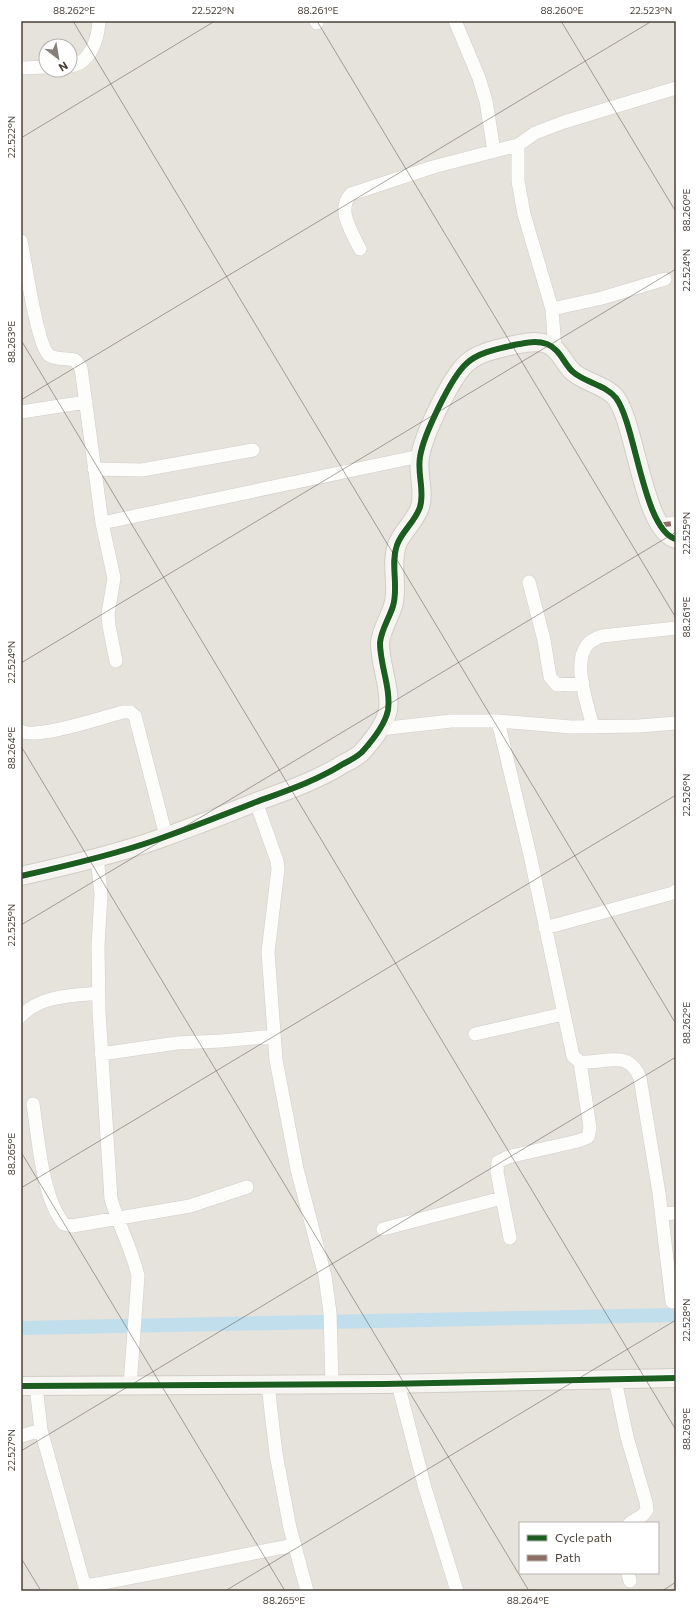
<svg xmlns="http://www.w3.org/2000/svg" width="697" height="1612" viewBox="0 0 697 1612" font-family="Commissioner,sans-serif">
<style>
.residential{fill:#e6e2dc;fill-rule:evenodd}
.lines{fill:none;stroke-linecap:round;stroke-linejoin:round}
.canal{stroke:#c1deed;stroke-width:14}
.street-casing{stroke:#d1cfcb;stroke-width:14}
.secondary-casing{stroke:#d2cdc5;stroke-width:20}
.street{stroke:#fdfdfc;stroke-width:13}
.secondary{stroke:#f7f5f1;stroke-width:18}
.quiet{stroke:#8d6e63;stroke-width:5;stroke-dasharray:10 5;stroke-linecap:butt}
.cycleway-casing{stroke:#fff;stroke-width:8}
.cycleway{stroke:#1b5e20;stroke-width:6}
.ticks{fill:none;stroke:#494239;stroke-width:1;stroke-opacity:0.45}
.neatline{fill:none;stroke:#494239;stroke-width:1.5}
.ticks-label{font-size:10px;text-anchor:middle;fill:#494239}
</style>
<rect width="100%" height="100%" fill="#f3f1ee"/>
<path class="residential" d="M 21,21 L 676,21 L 676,1591 L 21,1591 ZM 46,46 L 70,46 L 70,70 L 46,70 ZM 520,1523 L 658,1523 L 658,1573 L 520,1573 Z"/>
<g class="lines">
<path class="canal" d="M 21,1328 L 676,1315"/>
<g class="street-casing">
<path id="street" d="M 316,21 L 317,23
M 455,21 L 479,78 L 486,101 L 494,151
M 70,66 C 91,63 98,39 99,21
M 21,68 L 46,67
M 21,241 C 25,260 37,346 49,355 C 56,360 67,358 75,360 L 81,368 L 102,523 L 420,456
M 360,249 C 352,232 336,210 351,194 L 433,167 L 518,145
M 552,309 L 602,298 L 665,279
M 555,350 L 552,309 L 524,214 L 518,181 L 518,145 L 535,133 L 564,122 L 676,88
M 21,412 L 86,402
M 94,469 L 142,470 L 253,450
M 102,523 L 114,578 L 108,614 L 109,626 L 116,661
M 661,525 L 676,523
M 529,582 L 544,640 L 550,677 L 557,685 L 583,683
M 498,721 L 530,855 L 573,1056 L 580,1062 C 605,1064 628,1048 640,1078 L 659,1193 L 672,1302
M 593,727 C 588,706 572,664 587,645 C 591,640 596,638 602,636 L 676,628
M 380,729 L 451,721 L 498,721 L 571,727 L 639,726 L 676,723
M 21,731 C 36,740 104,717 123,712 L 130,712 L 135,716 L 166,836
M 256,802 L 277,861 L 278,869 L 268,952 L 276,1060 L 297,1169 L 325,1276 L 330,1313 L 332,1384
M 97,857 L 101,894 L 98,946 L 99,1012 L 111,1199 C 119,1226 132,1249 138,1276 L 130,1386
M 545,928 L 673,893 L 676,891
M 21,1016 C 41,995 72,996 98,993
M 475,1034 L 563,1014
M 101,1054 L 177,1043 L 221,1041 L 274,1036
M 33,1104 C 38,1137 42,1198 64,1224 L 72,1226 L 84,1224 L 190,1206 L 247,1187
M 662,1214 L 676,1213
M 383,1229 L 502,1198
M 510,1238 L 497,1172 L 498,1162 L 508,1157 L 578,1141 L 588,1137 L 590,1128 L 580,1062
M 615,1380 L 627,1437 L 646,1502 L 647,1510 L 643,1515 L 630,1523
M 398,1384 L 425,1488 L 457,1591
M 268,1385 L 276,1454 L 290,1528 L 307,1591
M 36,1386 L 41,1430 L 86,1591
M 21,1436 L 41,1430
M 628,1573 L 630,1581
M 85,1586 C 155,1574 225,1558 295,1545"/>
</g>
<g class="secondary-casing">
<path id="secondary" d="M 21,876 C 66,866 113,855 156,840 C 190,828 223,815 256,802 C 286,791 316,781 343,764 C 349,761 357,757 362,752 C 372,741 385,725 388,710 C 391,688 380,665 380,643 C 381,630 389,619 393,606 C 399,587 390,564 397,545 C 402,531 415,522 420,507 C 425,491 417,474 420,457 C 423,436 451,377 467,363 C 479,352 498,349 514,345 C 524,343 536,340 547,344 C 560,349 564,364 573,372 C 586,383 606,385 616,398 C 636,425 643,530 676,539
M 21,1386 L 384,1384 L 676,1378"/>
</g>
<use href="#street" class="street"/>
<use href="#secondary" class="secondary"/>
<path class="quiet" d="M 661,525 L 676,523"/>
<g class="cycleway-casing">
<path id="cycleway" d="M 21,876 C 66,866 113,855 156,840 C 190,828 223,815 256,802 C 286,791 316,781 343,764 C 349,761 357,757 362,752 C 372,741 385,725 388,710 C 391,688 380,665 380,643 C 381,630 389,619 393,606 C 399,587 390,564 397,545 C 402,531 415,522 420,507 C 425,491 417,474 420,457 C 423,436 451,377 467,363 C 479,352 498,349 514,345 C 524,343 536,340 547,344 C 560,349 564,364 573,372 C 586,383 606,385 616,398 C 636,425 643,530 676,539
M 21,1386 L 384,1384 L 676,1378"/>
</g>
<use href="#cycleway" class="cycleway"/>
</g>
<path class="ticks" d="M 73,21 L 676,1024M 317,21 L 676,618M 561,21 L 676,212M 21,138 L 215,21M 21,340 L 676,1430M 21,400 L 652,21M 21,663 L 676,269M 21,746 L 529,1591M 21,925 L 676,532M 21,1152 L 285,1591M 21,1188 L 676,795M 21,1451 L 676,1057M 21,1558 L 41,1591M 225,1591 L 676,1320M 662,1591 L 676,1582"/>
<rect width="697" height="1612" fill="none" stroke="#ffffff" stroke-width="44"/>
<rect x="519" y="1522" width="140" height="52" fill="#ffffff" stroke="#b6b3b0"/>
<rect x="527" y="1535" width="20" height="6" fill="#1b5e20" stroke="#b6b3b0"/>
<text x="555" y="1542" font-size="12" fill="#494239">Cycle path</text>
<rect x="527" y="1555" width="20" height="6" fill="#8d6e63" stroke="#b6b3b0"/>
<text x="555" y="1562" font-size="12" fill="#494239">Path</text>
<g transform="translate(58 58) rotate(149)"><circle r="19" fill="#ffffff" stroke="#b6b3b0"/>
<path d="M0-3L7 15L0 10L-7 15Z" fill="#847f78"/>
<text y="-6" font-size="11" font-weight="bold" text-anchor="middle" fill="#494239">N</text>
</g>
<rect x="22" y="22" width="653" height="1568" class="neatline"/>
<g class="ticks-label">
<text x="74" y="14">88.262°E</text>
<text x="213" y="14">22.522°N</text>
<text x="318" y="14">88.261°E</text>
<text x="562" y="14">88.260°E</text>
<text x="651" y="14">22.523°N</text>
<text transform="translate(11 137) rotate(-90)" y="4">22.522°N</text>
<text transform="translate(686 210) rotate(-90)" y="4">88.260°E</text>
<text transform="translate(686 270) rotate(-90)" y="4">22.524°N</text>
<text transform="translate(11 342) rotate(-90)" y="4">88.263°E</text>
<text transform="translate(686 533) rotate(-90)" y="4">22.525°N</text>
<text transform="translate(686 617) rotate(-90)" y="4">88.261°E</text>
<text transform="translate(11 662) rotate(-90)" y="4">22.524°N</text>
<text transform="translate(11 748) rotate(-90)" y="4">88.264°E</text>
<text transform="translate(686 795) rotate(-90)" y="4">22.526°N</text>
<text transform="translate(11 925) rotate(-90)" y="4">22.525°N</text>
<text transform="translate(686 1023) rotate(-90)" y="4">88.262°E</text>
<text transform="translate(11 1154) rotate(-90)" y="4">88.265°E</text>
<text transform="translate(686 1320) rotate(-90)" y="4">22.528°N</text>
<text transform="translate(686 1429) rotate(-90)" y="4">88.263°E</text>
<text transform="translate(11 1450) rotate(-90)" y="4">22.527°N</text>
<text x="284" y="1604">88.265°E</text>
<text x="528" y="1604">88.264°E</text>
</g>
</svg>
